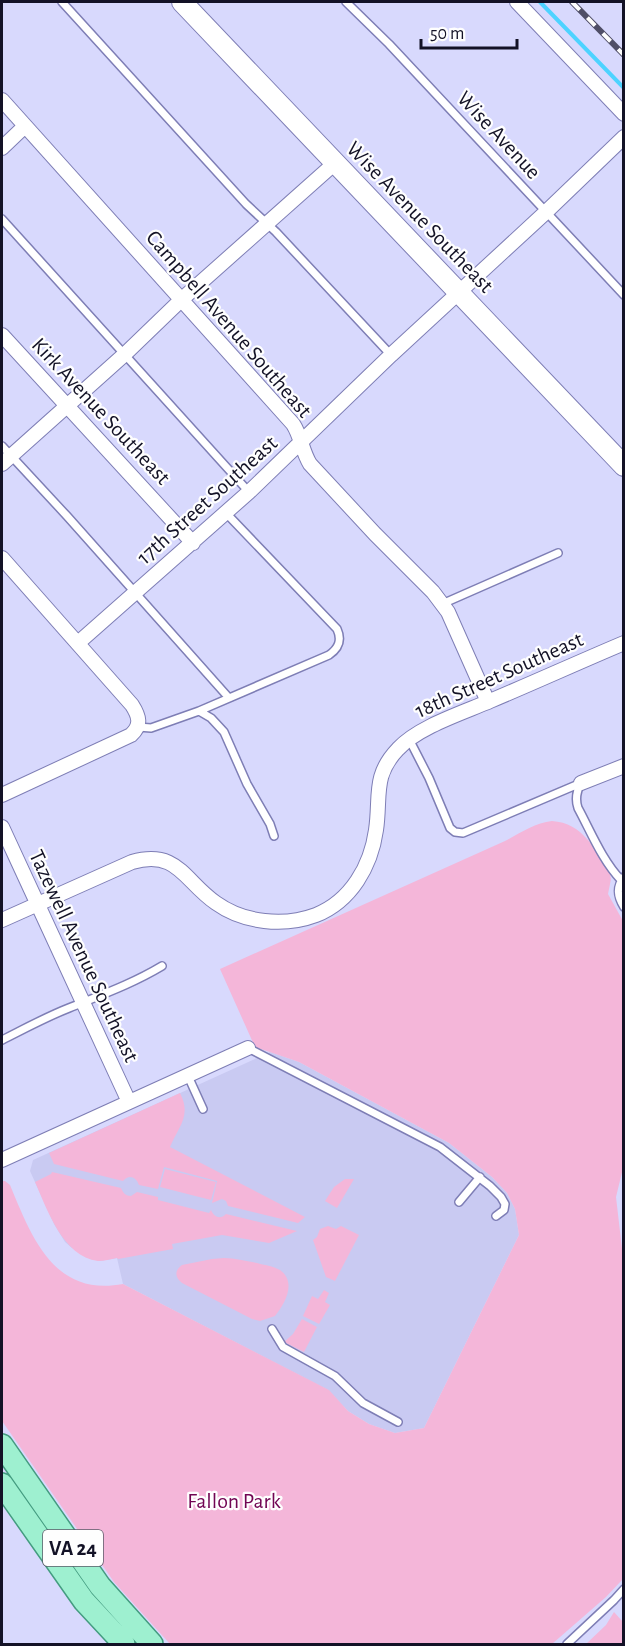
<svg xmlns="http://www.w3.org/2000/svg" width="625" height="1646" viewBox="0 0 625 1646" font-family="'Alegreya Sans',sans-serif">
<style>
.built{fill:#c9caf2}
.green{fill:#f4b6d9}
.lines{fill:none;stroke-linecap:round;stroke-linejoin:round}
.stream{stroke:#4dd3ff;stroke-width:4}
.lane-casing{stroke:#7e7eb5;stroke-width:10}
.street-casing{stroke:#7e7eb5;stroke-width:16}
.secondary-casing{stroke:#7e7eb5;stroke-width:22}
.primary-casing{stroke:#449c80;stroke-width:24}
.lane{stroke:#fff;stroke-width:7}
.street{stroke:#fff;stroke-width:14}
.secondary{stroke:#fff;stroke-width:20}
.primary{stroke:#9ef0d0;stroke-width:21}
.rail-casing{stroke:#4f4e67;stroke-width:6}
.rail{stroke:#fefefe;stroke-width:4;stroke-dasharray:11;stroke-linecap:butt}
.labels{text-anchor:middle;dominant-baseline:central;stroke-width:4.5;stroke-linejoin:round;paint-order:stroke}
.shield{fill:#fefefe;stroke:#5a5967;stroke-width:1.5}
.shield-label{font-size:21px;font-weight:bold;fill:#131226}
.street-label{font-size:22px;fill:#131226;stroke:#fefefe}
.park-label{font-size:22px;fill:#710553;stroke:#fefefe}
</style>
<rect width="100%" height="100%" fill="#d8d9fd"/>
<path class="built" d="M 270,1052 L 299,1062 L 449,1143 L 492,1177 L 507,1193 L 515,1209 L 519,1235 L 424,1428 L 395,1433 L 369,1424 L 348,1411 L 328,1390 L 123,1284 L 117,1258 L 100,1261 L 91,1259 L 72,1248 L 65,1242 L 54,1224 L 30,1171 L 33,1160 Z"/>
<path class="green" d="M 552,821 C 583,823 596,850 610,874 L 611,879 L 608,894 L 623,921 L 624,1164 L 616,1197 L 624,1266 L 623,1579 L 606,1597 L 552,1644 L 170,1644 L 114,1582 L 2,1421 L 2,1181 L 5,1181 L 10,1185 C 32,1238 54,1297 123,1284 L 329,1390 L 348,1411 L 369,1424 L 395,1433 L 424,1428 L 519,1235 L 515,1209 L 507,1193 L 492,1177 L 449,1143 L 299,1062 L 255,1047 L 220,969 L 505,841 C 520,833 535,823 552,821 Z
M 180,1093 C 192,1116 178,1127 170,1147 L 305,1217 L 298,1223 L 228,1206 L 226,1201 L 222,1199 L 212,1203 L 217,1181 L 164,1167 L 158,1189 L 139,1185 C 136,1177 129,1174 123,1181 L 54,1164 L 49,1153 Z
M 165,1169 L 216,1182 L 211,1200 L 160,1187 Z
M 52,1172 L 121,1188 C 123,1193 126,1196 131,1196 L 137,1192 L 158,1197 L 158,1200 L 209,1213 L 211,1210 C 214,1217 220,1220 226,1214 L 297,1231 L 269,1243 L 222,1235 L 172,1244 L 173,1249 L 118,1259 L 117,1258 C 111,1259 104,1261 98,1261 C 63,1257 47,1209 35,1182 L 51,1174 Z
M 345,1179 L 354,1179 L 337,1208 L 325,1201 L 334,1187 Z
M 328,1226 L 336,1229 L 341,1226 L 359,1235 L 335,1281 L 326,1277 L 313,1240 L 317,1237 L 320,1229 Z
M 224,1258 C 235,1258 246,1261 257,1263 C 264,1265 273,1266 280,1270 C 297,1282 285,1304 275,1316 L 260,1321 L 252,1319 L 182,1283 C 175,1277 174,1271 182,1265 L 212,1259 Z
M 324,1290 L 329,1293 L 325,1302 L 330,1305 L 319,1324 L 303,1316 L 312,1296 L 318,1299 Z
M 302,1319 L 317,1327 L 304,1352 L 284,1342 L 293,1334 Z
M 614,1612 L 623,1622 L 623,1644 L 586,1644 L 606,1625 Z"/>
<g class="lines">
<path class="stream" d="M 540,2 L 624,88"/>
<g class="lane-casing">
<path id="lane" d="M 62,2 L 246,204 L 276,232 L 391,355
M 346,2 L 389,44 L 624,295
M 2,219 L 249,492
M 2,446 L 67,516 L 229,698
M 442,604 L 558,553
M 199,711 L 329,655 C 339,648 342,640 337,629 L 226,513
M 138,727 L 151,728 L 199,711 L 211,718 L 224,732 L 247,784 L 270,824 L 274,836
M 409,739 L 429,778 L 450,828 L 455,832 L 463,833 L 581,783
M 581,783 C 576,792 575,799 578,808 C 591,832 602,860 621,880
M 624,877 C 616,887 617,896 624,907
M 2,1040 C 24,1029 46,1017 69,1008 C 101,995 132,984 162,966
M 248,1048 L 440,1147 L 490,1186 L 501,1197 L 505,1204 L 504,1210 L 496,1216
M 188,1076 L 203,1109
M 459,1202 L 480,1177
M 272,1329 L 283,1347 L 335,1376 L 363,1403 L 398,1422
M 567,1644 L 614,1600 L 624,1589"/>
</g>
<g class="street-casing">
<path id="street" d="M 517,2 L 624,114
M 2,100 L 293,424 C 301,436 302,451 310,464 L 375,534 L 433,592 L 448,612 L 488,702
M 2,148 L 25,126
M 2,335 L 193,543
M 2,464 L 125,354 L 181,300 L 335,163
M 2,558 L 132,705 C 139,716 142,725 131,735 L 2,795
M 78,643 L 249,492 L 391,355 L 546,212 L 624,137
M 581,783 L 624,766
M 2,827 L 129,1102
M 2,920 L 132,862 C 178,849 184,881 216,903 C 244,923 284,927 316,915 C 351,901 371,866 376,830 C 381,797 372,776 398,749 C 418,727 462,713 490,701 C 535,682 579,662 624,643
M 2,1160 L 248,1048"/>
</g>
<g class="secondary-casing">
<path id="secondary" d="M 182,2 L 624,466"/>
</g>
<g class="primary-casing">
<path id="primary" d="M 2,1445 L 100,1586 L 152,1644
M 2,1484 L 84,1601 L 124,1644"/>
</g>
<use href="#lane" class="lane"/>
<use href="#street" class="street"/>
<use href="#secondary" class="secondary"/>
<use href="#primary" class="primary"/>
<g class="rail-casing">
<path id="rail" d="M 572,2 L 624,55"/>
</g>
<use href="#rail" class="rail"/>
</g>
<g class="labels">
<rect class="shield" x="43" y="1530" width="60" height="36" rx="4.5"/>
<g class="shield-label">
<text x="73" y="1548">VA 24</text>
</g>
<g class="street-label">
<text transform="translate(499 135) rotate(47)">Wise Avenue</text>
<text transform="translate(420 217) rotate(46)">Wise Avenue Southeast</text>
<text transform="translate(229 324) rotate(49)">Campbell Avenue Southeast</text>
<text transform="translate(101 411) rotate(47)">Kirk Avenue Southeast</text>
<text transform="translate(207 500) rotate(-42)">17th Street Southeast</text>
<text transform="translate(499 675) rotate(-24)">18th Street Southeast</text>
<text transform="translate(84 956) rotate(65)">Tazewell Avenue Southeast</text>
</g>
<g class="park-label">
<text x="234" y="1501">Fallon Park</text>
</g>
</g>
<rect width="625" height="1646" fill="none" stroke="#131226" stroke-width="6"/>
<path d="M421 39v9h96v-9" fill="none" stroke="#131226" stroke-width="3"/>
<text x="430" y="39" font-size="18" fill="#131226" stroke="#fefefe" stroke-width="4.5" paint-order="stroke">50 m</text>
</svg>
